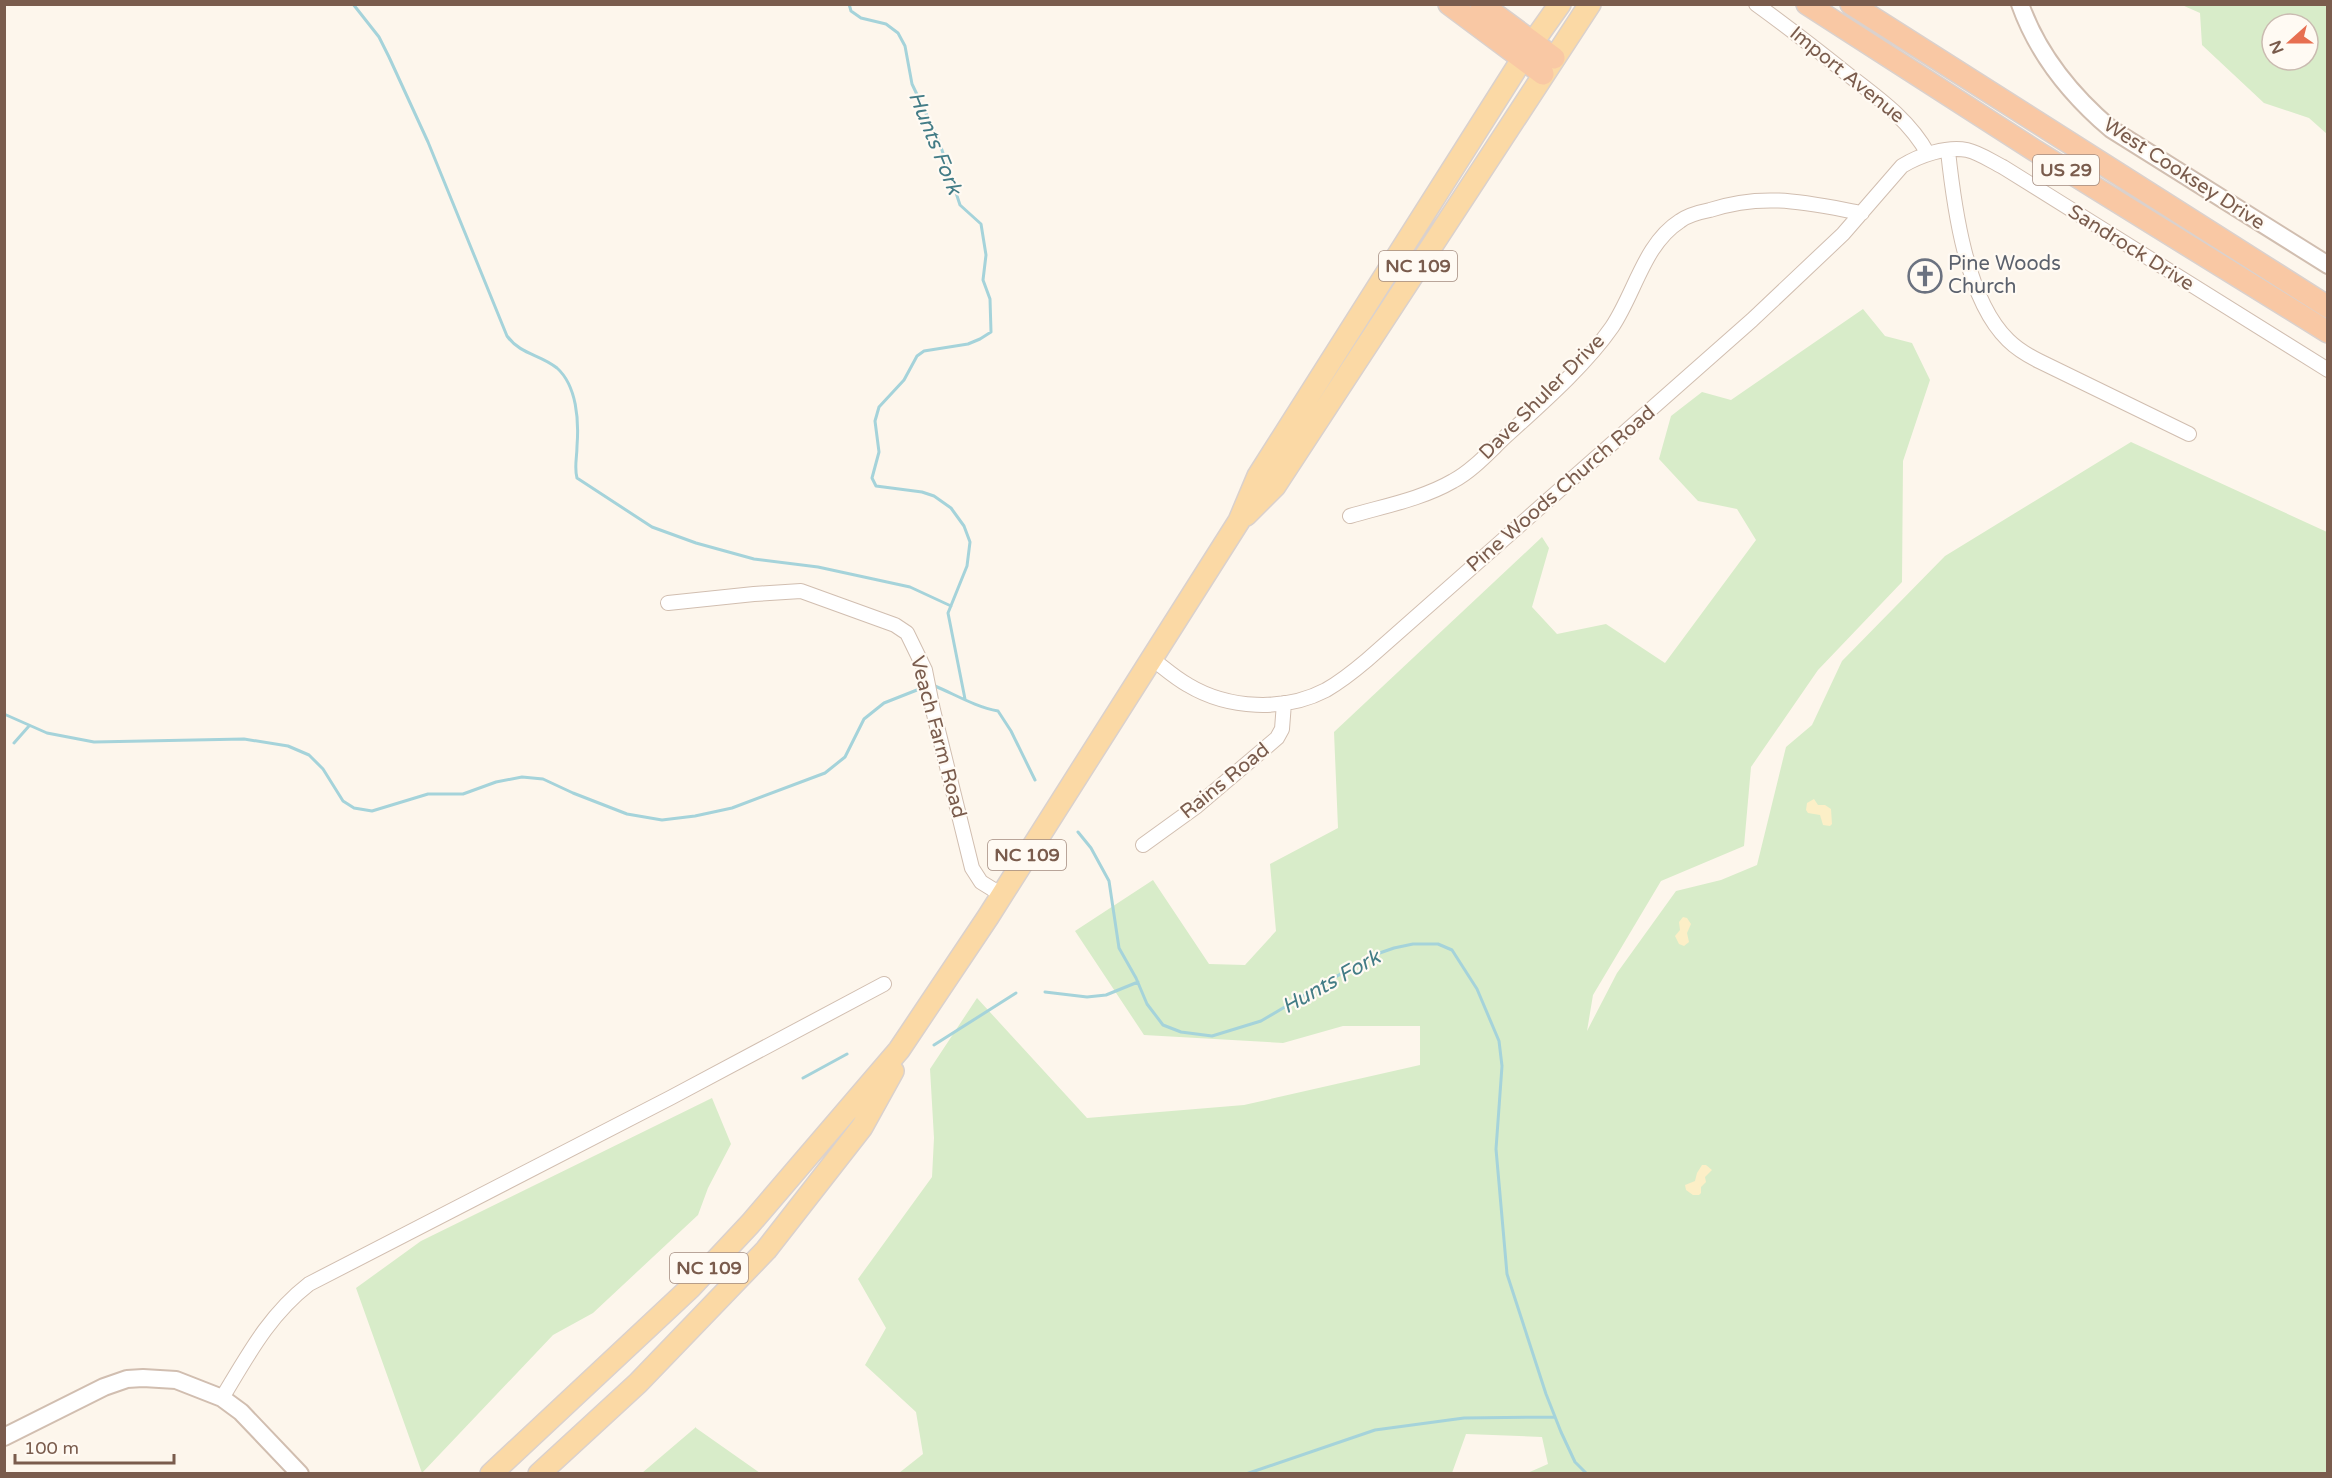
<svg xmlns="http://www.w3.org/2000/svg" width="2332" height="1478" viewBox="0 0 2332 1478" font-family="'Varela Round',sans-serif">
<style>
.green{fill:#d8ecc9;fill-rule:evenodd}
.sand{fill:#fcefc7}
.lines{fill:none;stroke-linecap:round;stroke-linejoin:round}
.stream{stroke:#a5d3da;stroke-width:3}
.minor-casing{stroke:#d1beb0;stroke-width:16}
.tertiary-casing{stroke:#d1beb0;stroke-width:20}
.primary-casing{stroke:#dad1cd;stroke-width:24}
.trunk-casing{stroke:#dad1cd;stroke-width:24}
.minor{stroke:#fff;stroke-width:14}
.tertiary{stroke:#fff;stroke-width:16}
.primary{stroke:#fbd9a5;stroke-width:21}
.trunk{stroke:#f9c8a4;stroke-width:21}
.labels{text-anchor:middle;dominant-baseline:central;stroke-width:4.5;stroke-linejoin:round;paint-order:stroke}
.shield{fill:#fffaf3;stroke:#a28b7f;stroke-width:1.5}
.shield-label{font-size:18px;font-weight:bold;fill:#7a5c4d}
.street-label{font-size:20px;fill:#7a5c4d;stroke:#fffaf3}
.worship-label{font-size:20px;fill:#5b616d;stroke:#fffaf3;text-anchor:start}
.water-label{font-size:21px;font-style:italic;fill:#437c86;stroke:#fffaf3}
</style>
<rect width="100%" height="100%" fill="#fdf6ec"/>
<path class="green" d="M 2182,5 L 2327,5 L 2327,134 L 2309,118 L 2264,103 L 2202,45 L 2200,13 ZM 2272,24 L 2308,24 L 2308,60 L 2272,60 Z
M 1863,309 L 1885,336 L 1912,343 L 1930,380 L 1903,461 L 1902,582 L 1818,670 L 1751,767 L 1744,846 L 1661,881 L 1593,995 L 1587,1031 L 1617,973 L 1676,891 L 1721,880 L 1757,865 L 1786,747 L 1812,725 L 1842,661 L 1945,556 L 2131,442 L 2327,532 L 2327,1473 L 1525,1474 L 1548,1464 L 1542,1437 L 1466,1434 L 1452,1473 L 899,1473 L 923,1454 L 916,1412 L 865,1365 L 886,1328 L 858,1279 L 932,1177 L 934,1138 L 930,1069 L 977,998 L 1087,1118 L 1244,1105 L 1420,1065 L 1420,1026 L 1343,1026 L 1283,1043 L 1144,1035 L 1075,931 L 1153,880 L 1209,964 L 1245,965 L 1276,931 L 1270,864 L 1338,828 L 1334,732 L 1542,537 L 1549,548 L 1532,607 L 1557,634 L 1606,624 L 1665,663 L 1756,540 L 1737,509 L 1698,501 L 1659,459 L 1671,416 L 1702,392 L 1731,400 Z
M 712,1098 L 731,1144 L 708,1188 L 698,1215 L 593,1313 L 553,1335 L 422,1473 L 356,1288 L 421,1241 Z
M 696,1427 L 696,1428 L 760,1473 L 642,1473 Z"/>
<path class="sand" d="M 1814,799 L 1818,805 L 1825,805 L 1831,809 L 1832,824 L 1830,826 L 1823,825 L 1820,815 L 1808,813 L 1806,810 L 1807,803 Z
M 1683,917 L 1687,918 L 1691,924 L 1687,933 L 1689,942 L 1684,946 L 1679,944 L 1675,936 L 1680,930 L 1679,922 Z
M 1702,1165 L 1706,1165 L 1712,1170 L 1705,1177 L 1706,1182 L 1701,1187 L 1701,1193 L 1699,1195 L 1693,1195 L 1686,1190 L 1685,1185 L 1695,1181 L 1697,1173 Z"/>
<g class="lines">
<path class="stream" d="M 353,4 L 379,37 L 389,57 L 428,142 L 507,336 C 521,355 540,354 557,368 C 577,386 579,421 577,446 C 577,458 574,467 577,478 L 652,527 L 696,543 L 754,559 L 818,567 L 910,587 L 951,606
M 849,4 L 851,11 L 861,18 L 886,24 L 898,33 L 905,46 L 912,84 L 939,141 L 960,205 L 981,224 L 986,255 L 983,280 L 990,299 L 991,332 L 980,339 L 968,344 L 924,351 L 917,356 L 904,380 L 879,407 L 875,421 L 879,452 L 872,478 L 876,486 L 922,492 L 934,496 L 951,508 L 964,526 L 970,542 L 967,566 L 948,613 L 965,699
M 935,686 C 956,695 976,707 998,711 L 1011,731 L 1035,780
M 4,714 L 47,733 L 94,742 L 244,739 L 288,746 L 309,755 L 323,769 L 343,801 L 354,808 L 372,811 L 428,794 L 463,794 L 496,782 L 522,777 L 543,779 L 573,793 L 627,814 L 662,820 L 695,816 L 732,808 L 825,773 L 845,757 L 864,719 L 884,703 L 922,688
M 14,743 L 29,726
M 1078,832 L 1091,848 L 1109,881 L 1119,948 L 1136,978 L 1147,1004 L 1163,1025 L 1181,1032 L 1212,1036 L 1261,1021 L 1371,956 L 1394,948 L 1413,944 L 1438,944 L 1452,950 L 1477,989 L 1499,1041 L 1502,1066 L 1496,1149 L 1507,1274 L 1546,1394 L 1561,1432 L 1575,1462 L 1587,1474
M 1045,992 L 1087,997 L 1106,995 L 1138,982
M 934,1045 L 1016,993
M 803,1078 L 847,1054
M 1246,1474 L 1375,1430 L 1464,1418 L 1555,1417"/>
<g class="minor-casing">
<path id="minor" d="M 1756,4 C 1789,28 1820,52 1851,77 C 1881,100 1910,121 1928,154
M 1948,151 C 1954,207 1966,299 2008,340 C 2017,349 2027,355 2039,361 L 2189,434
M 1350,516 C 1384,506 1422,499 1453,481 C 1472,471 1489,452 1505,437 C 1540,405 1585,366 1612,327 C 1635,293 1644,244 1680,221 C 1688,215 1700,212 1710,210 C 1765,192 1807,203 1862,213
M 668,603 L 754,594 L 801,591 L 895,625 L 907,633 L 925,670 L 933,710 L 972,868 L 981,882 L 1002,895
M 1151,658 C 1163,667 1175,678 1188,685 C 1228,709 1284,712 1326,690 C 1340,682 1354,671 1367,660 L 1752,320 L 1843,234 L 1902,166 C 1920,155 1947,146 1967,150 C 1980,153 1991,161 2003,167 L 2328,370
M 1143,845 L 1197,806 L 1277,738 L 1282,729 L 1284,703
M 222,1398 C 248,1355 269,1315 309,1284 L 670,1098 L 884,984"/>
</g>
<g class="tertiary-casing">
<path id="tertiary" d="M 2020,4 C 2038,55 2071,95 2111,129 L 2328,265
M 4,1437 L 104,1387 L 127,1379 L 143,1378 L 176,1380 L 222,1398 L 241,1412 L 300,1474"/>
</g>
<g class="primary-casing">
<path id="primary" d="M 1246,515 L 1275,486 L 1590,4
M 491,1474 L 690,1288 L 750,1224 L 899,1050 L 988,917 L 1239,521 L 1258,476 L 1533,42 L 1560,4
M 539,1474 L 638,1383 L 766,1250 L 862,1127 L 893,1071"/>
</g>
<g class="trunk-casing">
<path id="trunk" d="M 1449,4 L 1543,74
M 1481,4 L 1554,58
M 1807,4 L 2034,150 L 2328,332
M 1851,4 L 2328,307"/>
</g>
<use href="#minor" class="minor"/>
<use href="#tertiary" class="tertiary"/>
<use href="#primary" class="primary"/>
<use href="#trunk" class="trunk"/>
</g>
<defs>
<g id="church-ring" transform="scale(1.725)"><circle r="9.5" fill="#fffaf3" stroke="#6b7280" stroke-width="1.5"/><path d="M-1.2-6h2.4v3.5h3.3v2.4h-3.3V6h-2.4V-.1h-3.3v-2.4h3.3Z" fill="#6b7280"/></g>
</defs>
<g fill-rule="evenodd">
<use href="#church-ring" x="1925" y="276"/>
</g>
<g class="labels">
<g class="shield">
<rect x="2033" y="155" width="66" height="30" rx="4.5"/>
<rect x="1379" y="251" width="78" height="30" rx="4.5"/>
<rect x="988" y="840" width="78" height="30" rx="4.5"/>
<rect x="670" y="1253" width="78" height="30" rx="4.5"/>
</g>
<g class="shield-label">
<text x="2066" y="170">US 29</text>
<text x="1418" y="266">NC 109</text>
<text x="1027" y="855">NC 109</text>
<text x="709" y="1268">NC 109</text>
</g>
<g class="street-label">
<text transform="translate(1847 75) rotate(39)">Import Avenue</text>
<text transform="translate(2184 174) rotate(33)">West Cooksey Drive</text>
<text transform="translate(2131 248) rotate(32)">Sandrock Drive</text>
<text transform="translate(1542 397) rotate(-45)">Dave Shuler Drive</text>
<text transform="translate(1561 489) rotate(-41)">Pine Woods Church Road</text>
<text transform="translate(938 737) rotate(75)">Veach Farm Road</text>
<text transform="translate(1225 781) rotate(-39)">Rains Road</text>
</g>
<g class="worship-label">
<text x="1948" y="264">Pine Woods<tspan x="1948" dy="23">Church</tspan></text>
</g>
<g class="water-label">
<text transform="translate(935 143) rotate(68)">Hunts Fork</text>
<text transform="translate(1331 982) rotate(-29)">Hunts Fork</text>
</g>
</g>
<rect width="2332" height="1478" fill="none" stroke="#7a5c4d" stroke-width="12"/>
<g transform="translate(2290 42) rotate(249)"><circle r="28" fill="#fffaf3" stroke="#cabbb1" stroke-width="1.5"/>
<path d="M0-4.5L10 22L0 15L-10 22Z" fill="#e76f51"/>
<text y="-9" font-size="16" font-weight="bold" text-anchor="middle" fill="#7a5c4d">N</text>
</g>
<path d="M15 1454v9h159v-9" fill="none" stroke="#7a5c4d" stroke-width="3"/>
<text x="24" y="1454" font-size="18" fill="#7a5c4d" stroke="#fffaf3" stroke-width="4.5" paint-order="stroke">100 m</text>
</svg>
